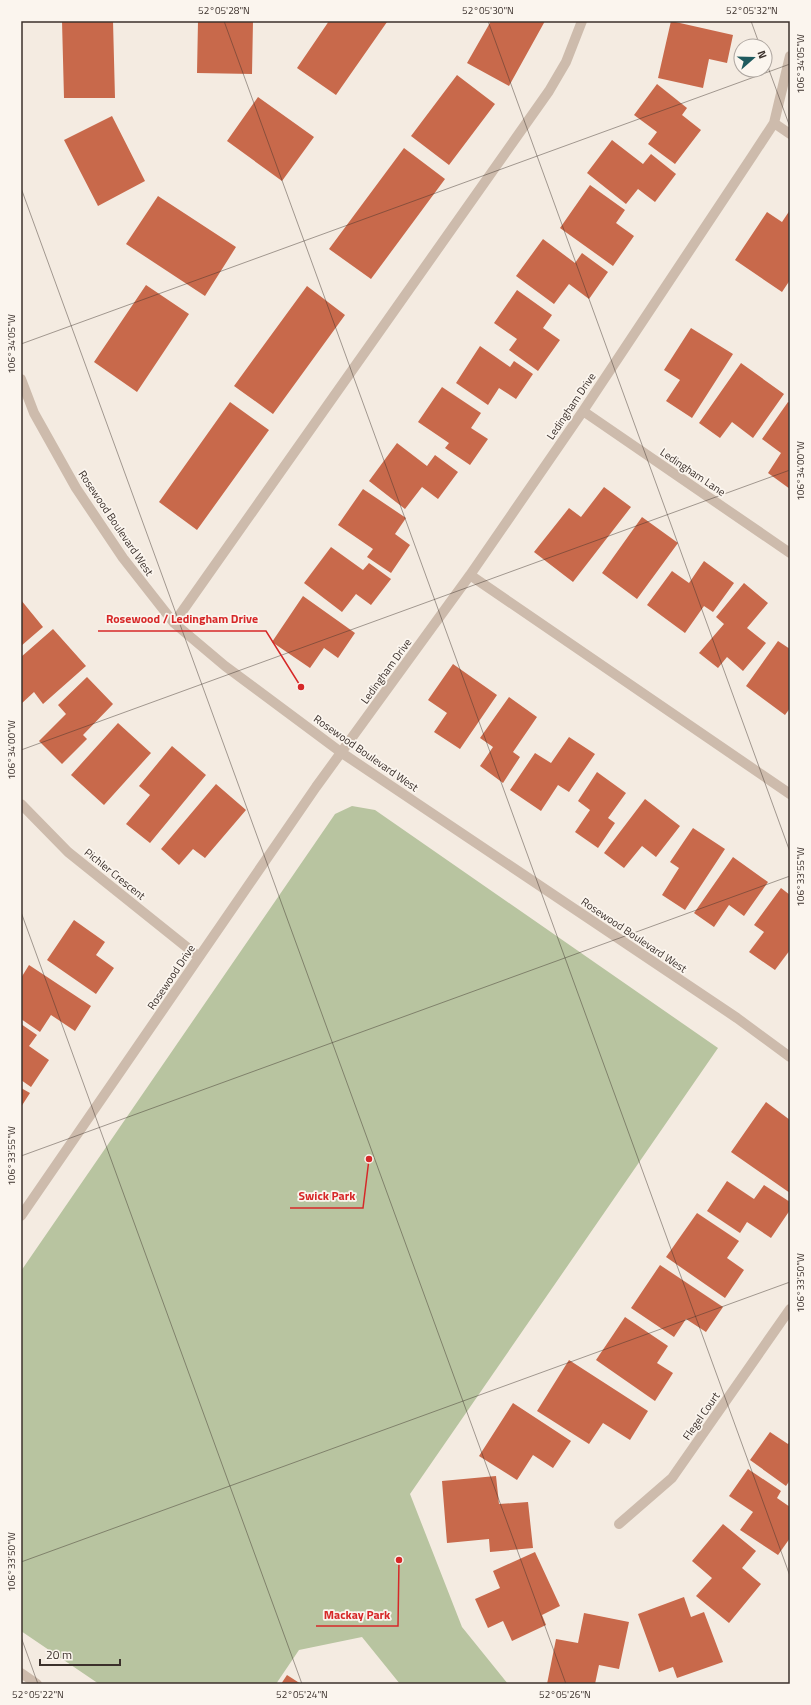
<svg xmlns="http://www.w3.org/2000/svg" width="811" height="1705" viewBox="0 0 811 1705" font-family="'Titillium Web',sans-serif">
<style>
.green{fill:#b8c4a0}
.building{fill:#c8694b}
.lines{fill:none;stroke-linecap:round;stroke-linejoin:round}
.minor{stroke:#cdbbac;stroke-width:10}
.ticks{fill:none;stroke:#3b302b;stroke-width:1;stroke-opacity:0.45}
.labels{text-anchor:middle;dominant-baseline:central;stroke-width:3.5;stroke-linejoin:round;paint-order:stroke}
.street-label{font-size:11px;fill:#3b302b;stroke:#fbf5ee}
.leader{fill:none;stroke:#d62828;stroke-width:1.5}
.callout-dot{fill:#d62828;stroke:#fbf5ee;stroke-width:1.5}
.callout-label{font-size:12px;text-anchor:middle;font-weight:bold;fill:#d62828;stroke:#fbf5ee;stroke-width:3.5;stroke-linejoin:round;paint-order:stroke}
.neatline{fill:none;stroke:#3b302b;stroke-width:1.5}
.ticks-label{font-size:10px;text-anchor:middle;fill:#3b302b}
</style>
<rect width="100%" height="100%" fill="#f4ebe1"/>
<path class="green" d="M 352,806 L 375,810 L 718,1048 L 410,1494 L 462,1627 L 508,1684 L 400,1684 L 362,1637 L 299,1650 L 276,1684 L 99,1684 L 21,1631 L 21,1271 L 335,814 Z"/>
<path class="building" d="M 62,21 L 113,21 L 115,98 L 64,98 Z
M 198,21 L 253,21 L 252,74 L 197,73 Z
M 329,21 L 387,22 L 336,95 L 297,68 Z
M 491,21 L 545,21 L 509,86 L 467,63 Z
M 671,21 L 733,35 L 727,63 L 709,59 L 703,88 L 658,78 Z
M 457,75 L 495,104 L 449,165 L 411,136 Z
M 657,84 L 687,108 L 682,115 L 701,130 L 675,164 L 648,144 L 657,132 L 634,115 Z
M 258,97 L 314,137 L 282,181 L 227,141 Z
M 112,116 L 145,181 L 98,206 L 64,140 Z
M 612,140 L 643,164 L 651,154 L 676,174 L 655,202 L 638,189 L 626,204 L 587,173 Z
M 404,148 L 445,179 L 371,279 L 329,249 Z
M 590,185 L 625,210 L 616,223 L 634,236 L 613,266 L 560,228 Z
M 158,196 L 236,247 L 205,296 L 126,244 Z
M 790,210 L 790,280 L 782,292 L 735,260 L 767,212 L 782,222 Z
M 543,239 L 575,263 L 582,253 L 608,272 L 589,299 L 569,284 L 554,304 L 516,276 Z
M 146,285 L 189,314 L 137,392 L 94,362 Z
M 307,286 L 345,315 L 273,414 L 234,386 Z
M 517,290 L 552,315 L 543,328 L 560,340 L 538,371 L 509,350 L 517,339 L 494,323 Z
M 691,328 L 733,354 L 692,418 L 666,401 L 680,380 L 664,370 Z
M 480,346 L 510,367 L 514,361 L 533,374 L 516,399 L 499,388 L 488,405 L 456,383 Z
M 741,363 L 784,394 L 753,438 L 732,422 L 720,438 L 699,423 Z
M 442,387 L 481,413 L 471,428 L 488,439 L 470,465 L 445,448 L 449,443 L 418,422 Z
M 230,402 L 269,430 L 197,530 L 159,502 Z
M 788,402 L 790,403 L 790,489 L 768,473 L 781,453 L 762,439 Z
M 397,443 L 427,466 L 435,455 L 458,472 L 438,499 L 422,487 L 405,509 L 369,481 Z
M 604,487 L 631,507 L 573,582 L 534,552 L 569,508 L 581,517 Z
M 363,489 L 406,518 L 395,534 L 410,545 L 391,573 L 367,557 L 373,549 L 338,525 Z
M 642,517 L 678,543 L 637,599 L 602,573 Z
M 331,547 L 363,570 L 369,563 L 391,579 L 371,605 L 356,594 L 342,612 L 304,583 Z
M 704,561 L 734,583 L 713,612 L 704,606 L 685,633 L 647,605 L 672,571 L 689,583 Z
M 744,583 L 768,603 L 747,628 L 766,643 L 743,671 L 727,657 L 718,668 L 699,653 L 724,624 L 716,617 Z
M 303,596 L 355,633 L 338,658 L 324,648 L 310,668 L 272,642 Z
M 21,600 L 43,627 L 21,646 Z
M 53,629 L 86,666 L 43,704 L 34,692 L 21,704 L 21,657 Z
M 778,641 L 790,649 L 790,708 L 785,715 L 746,686 Z
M 453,664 L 497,695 L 460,749 L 434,732 L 447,713 L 428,700 Z
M 87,677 L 113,704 L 83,735 L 87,739 L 62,764 L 39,741 L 66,714 L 58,705 Z
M 509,697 L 537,717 L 513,752 L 520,757 L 503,783 L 480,766 L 493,747 L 480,738 Z
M 118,723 L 151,753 L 104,805 L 71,775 Z
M 569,737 L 595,754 L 569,792 L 558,785 L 541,811 L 510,790 L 535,753 L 551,763 Z
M 172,746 L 206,775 L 150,843 L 126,824 L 150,795 L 139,786 Z
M 597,772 L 626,793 L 608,818 L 615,823 L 598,848 L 575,832 L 590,810 L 578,801 Z
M 216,784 L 246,810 L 205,858 L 193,849 L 179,865 L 161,849 Z
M 645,799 L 680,826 L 656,857 L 642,846 L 624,868 L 604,853 Z
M 693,828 L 725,849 L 685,910 L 662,895 L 679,868 L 670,862 Z
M 733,857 L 768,882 L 744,916 L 729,905 L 714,927 L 694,913 Z
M 781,888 L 790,895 L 790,950 L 775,970 L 749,952 L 764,932 L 754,925 Z
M 74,920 L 105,942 L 96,955 L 114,968 L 96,994 L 47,960 Z
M 29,965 L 91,1006 L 75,1031 L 51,1015 L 40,1032 L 21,1019 L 21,978 Z
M 21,1024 L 37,1035 L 29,1046 L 49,1060 L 31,1087 L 21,1080 Z
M 21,1088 L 30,1093 L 21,1107 Z
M 766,1102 L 790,1120 L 790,1193 L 731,1152 Z
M 727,1181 L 754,1199 L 764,1185 L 790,1202 L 790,1210 L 771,1238 L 747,1222 L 740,1233 L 707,1211 Z
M 697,1213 L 739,1241 L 727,1258 L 744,1270 L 725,1298 L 666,1257 Z
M 660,1265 L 723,1307 L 706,1332 L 686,1319 L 674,1337 L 631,1308 Z
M 625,1317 L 668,1346 L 657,1363 L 673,1373 L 655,1401 L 596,1360 Z
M 569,1360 L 648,1411 L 630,1440 L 603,1423 L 589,1444 L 537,1411 Z
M 513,1403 L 571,1441 L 553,1468 L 533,1455 L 517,1480 L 479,1456 Z
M 770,1432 L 788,1444 L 790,1442 L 790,1480 L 786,1486 L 750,1460 Z
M 748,1469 L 781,1491 L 777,1498 L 790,1507 L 790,1538 L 778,1555 L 740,1530 L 753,1512 L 729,1496 Z
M 496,1476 L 499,1504 L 528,1502 L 533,1548 L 490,1552 L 489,1539 L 447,1543 L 442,1481 Z
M 723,1524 L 756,1551 L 742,1568 L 761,1584 L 729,1623 L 696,1596 L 712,1578 L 692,1561 Z
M 535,1552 L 560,1606 L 542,1615 L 546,1625 L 512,1641 L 503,1621 L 488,1628 L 475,1599 L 500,1588 L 493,1571 Z
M 684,1597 L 691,1617 L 704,1612 L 723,1662 L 677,1678 L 673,1667 L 659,1672 L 638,1614 Z
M 584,1613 L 629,1622 L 619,1669 L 599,1665 L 595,1684 L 547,1684 L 556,1639 L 578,1643 Z
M 287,1675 L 301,1684 L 281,1684 Z"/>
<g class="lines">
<path class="minor" d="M 774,123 L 790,134
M 21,379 L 34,413 L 76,488 L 123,558 L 174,623 L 225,666 L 342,753 L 737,1018 L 790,1057
M 583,411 L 790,553
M 470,575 L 790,794
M 174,623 L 549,91 L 566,62 L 582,21
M 21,804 L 68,852 L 199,957
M 21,1216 L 316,787 L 470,575 L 583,411 L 753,155 L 774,123 L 790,56
M 619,1524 L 672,1478 L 790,1309
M 21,1673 L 37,1684"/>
</g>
<path class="ticks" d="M 224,21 L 790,1576M 488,21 L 790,852M 751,21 L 760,46M 765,59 L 790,127M 21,188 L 566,1684M 21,344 L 790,64M 21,750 L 790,470M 21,912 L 302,1684M 21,1156 L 790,876M 21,1562 L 790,1282M 21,1637 L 38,1684"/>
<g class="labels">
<g class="street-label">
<text transform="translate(571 406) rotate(-56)">Ledingham Drive</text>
<text transform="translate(693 472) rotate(34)">Ledingham Lane</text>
<text transform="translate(116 523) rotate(56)">Rosewood Boulevard West</text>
<text transform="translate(386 671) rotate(-54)">Ledingham Drive</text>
<text transform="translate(366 753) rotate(35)">Rosewood Boulevard West</text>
<text transform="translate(115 874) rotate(39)">Pichler Crescent</text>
<text transform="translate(634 935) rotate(34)">Rosewood Boulevard West</text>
<text transform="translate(171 977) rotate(-56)">Rosewood Drive</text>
<text transform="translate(701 1416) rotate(-55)">Flegel Court</text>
</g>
</g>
<path class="leader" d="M301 687L266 631H98M369 1159L363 1208H290M399 1560L398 1626H316"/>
<g class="callout-dot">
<circle cx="301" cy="687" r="4"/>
<circle cx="369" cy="1159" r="4"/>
<circle cx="399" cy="1560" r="4"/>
</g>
<g class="callout-label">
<text x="182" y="623">Rosewood / Ledingham Drive</text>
<text x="327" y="1200">Swick Park</text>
<text x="357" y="1619">Mackay Park</text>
</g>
<rect width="811" height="1705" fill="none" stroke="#fbf5ee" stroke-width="44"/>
<g transform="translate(753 58) rotate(70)"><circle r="19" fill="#fbf5ee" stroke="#aea6a0"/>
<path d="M0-3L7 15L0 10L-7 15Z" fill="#1f5a5e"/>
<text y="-6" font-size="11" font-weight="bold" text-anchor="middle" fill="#3b302b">N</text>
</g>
<path d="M40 1659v6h80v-6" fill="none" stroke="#3b302b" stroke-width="2"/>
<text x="46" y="1659" font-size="12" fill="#3b302b" stroke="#fbf5ee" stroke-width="3" paint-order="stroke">20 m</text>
<rect x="22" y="22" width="767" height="1661" class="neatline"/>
<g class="ticks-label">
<text x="224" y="14">52°05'28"N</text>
<text x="488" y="14">52°05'30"N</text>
<text x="752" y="14">52°05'32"N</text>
<text transform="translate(800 64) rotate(-90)" y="4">106°34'05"W</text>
<text transform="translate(11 344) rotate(-90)" y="4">106°34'05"W</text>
<text transform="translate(800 471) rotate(-90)" y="4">106°34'00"W</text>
<text transform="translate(11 750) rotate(-90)" y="4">106°34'00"W</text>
<text transform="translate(800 877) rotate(-90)" y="4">106°33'55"W</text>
<text transform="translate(11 1156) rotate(-90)" y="4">106°33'55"W</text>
<text transform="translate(800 1283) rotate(-90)" y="4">106°33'50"W</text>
<text transform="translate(11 1562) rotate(-90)" y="4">106°33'50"W</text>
<text x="38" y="1698">52°05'22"N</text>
<text x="302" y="1698">52°05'24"N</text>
<text x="565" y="1698">52°05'26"N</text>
</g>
</svg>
